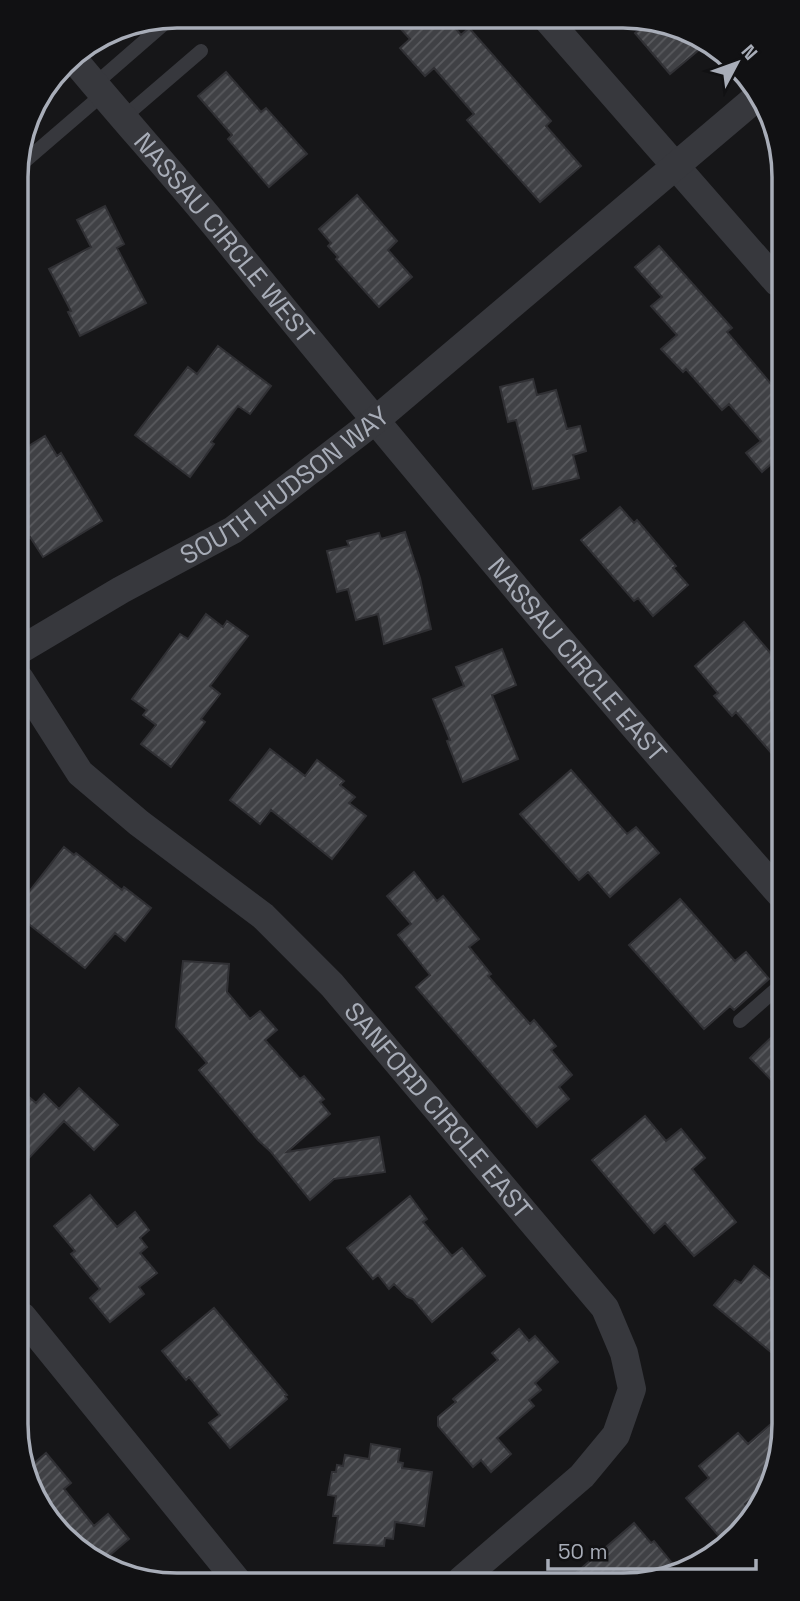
<svg xmlns="http://www.w3.org/2000/svg" width="800" height="1601" viewBox="0 0 800 1601" font-family="'Space Grotesk',sans-serif">
<style>
.building{fill:url(#building-hatch);stroke:#303034;stroke-width:2}
.lines{fill:none;stroke-linecap:round;stroke-linejoin:round}
.lane{stroke:#37383d;stroke-width:14}
.street{stroke:#37383d;stroke-width:28}
.labels{text-anchor:middle;dominant-baseline:central;stroke-width:6;stroke-linejoin:round;paint-order:stroke}
.street-label{font-size:26px;fill:#a8adb8;stroke:#111113}
.rim{fill:none;stroke:#a8adb8;stroke-width:3.5}
</style>
<defs>
<pattern id="building-hatch" width="6" height="6" patternUnits="userSpaceOnUse" patternTransform="scale(1.75)"><rect width="6" height="6" fill="#404145"/><path d="M-1 1l2-2M0 6l6-6M5 7l2-2" fill="none" stroke="#595a5e"/></pattern>
</defs>
<rect width="100%" height="100%" fill="#161618"/>
<path class="building" d="M 390,17 L 446,17 L 461,35 L 469,28 L 551,121 L 546,126 L 581,166 L 540,202 L 467,120 L 474,114 L 434,68 L 425,76 L 400,48 L 410,39 Z
M 652,19 L 654,19 L 706,44 L 670,74 L 635,33 Z
M 226,72 L 261,112 L 266,108 L 307,154 L 269,187 L 228,139 L 232,135 L 198,96 Z
M 357,195 L 397,241 L 388,250 L 412,277 L 379,307 L 336,259 L 338,257 L 328,246 L 331,243 L 319,229 Z
M 105,206 L 124,244 L 117,248 L 146,303 L 80,336 L 68,312 L 71,311 L 49,269 L 91,247 L 77,220 Z
M 659,246 L 732,328 L 727,332 L 777,391 L 778,461 L 777,459 L 762,472 L 746,453 L 761,441 L 729,404 L 722,410 L 686,369 L 683,372 L 661,349 L 677,335 L 651,306 L 662,297 L 635,267 Z
M 218,346 L 271,386 L 250,414 L 238,406 L 211,442 L 214,444 L 190,477 L 135,435 L 188,367 L 197,374 Z
M 533,379 L 537,395 L 556,390 L 567,429 L 580,426 L 586,451 L 573,455 L 579,478 L 533,489 L 516,420 L 508,422 L 500,387 Z
M 45,436 L 57,456 L 61,453 L 102,521 L 43,557 L 30,537 L 19,544 L 19,452 Z
M 620,507 L 634,523 L 637,520 L 676,566 L 673,568 L 688,585 L 653,616 L 638,598 L 634,601 L 581,540 Z
M 405,532 L 420,578 L 431,629 L 384,644 L 378,614 L 356,620 L 348,589 L 337,592 L 327,551 L 349,546 L 347,541 L 379,533 L 381,539 Z
M 206,614 L 223,627 L 227,621 L 248,636 L 210,686 L 220,694 L 201,719 L 205,722 L 171,767 L 141,744 L 156,725 L 143,715 L 147,710 L 132,699 L 180,634 L 188,639 Z
M 744,622 L 779,663 L 780,763 L 736,712 L 732,716 L 714,696 L 718,693 L 695,666 Z
M 502,649 L 516,685 L 492,695 L 518,759 L 463,782 L 447,741 L 450,740 L 433,699 L 464,686 L 456,667 Z
M 270,749 L 305,776 L 317,760 L 344,781 L 340,785 L 355,797 L 349,803 L 366,816 L 332,859 L 271,810 L 260,824 L 230,800 Z
M 571,770 L 627,834 L 636,827 L 659,853 L 610,897 L 588,872 L 579,880 L 520,814 Z
M 64,847 L 74,855 L 76,853 L 122,890 L 124,887 L 151,908 L 125,941 L 115,933 L 85,968 L 21,918 L 21,902 Z
M 414,872 L 437,901 L 443,896 L 479,939 L 469,947 L 491,974 L 488,976 L 530,1024 L 534,1020 L 556,1046 L 551,1050 L 572,1075 L 559,1087 L 569,1099 L 537,1127 L 416,987 L 430,975 L 398,935 L 411,924 L 387,896 Z
M 680,899 L 735,961 L 746,952 L 769,979 L 734,1010 L 730,1006 L 704,1029 L 629,945 Z
M 183,961 L 229,964 L 227,992 L 250,1019 L 260,1011 L 277,1030 L 265,1040 L 300,1079 L 304,1076 L 324,1099 L 320,1102 L 330,1114 L 287,1152 L 379,1137 L 385,1172 L 334,1179 L 310,1200 L 271,1152 L 258,1140 L 199,1070 L 207,1063 L 176,1027 Z
M 781,1028 L 782,1060 L 782,1091 L 750,1058 Z
M 79,1088 L 118,1125 L 94,1150 L 64,1121 L 23,1164 L 22,1091 L 36,1103 L 44,1094 L 59,1109 Z
M 645,1116 L 666,1141 L 681,1129 L 705,1158 L 692,1169 L 736,1222 L 694,1256 L 665,1223 L 654,1233 L 592,1160 Z
M 90,1195 L 117,1227 L 135,1212 L 149,1230 L 140,1238 L 147,1247 L 140,1253 L 157,1273 L 139,1287 L 144,1294 L 110,1322 L 90,1298 L 100,1289 L 71,1254 L 75,1251 L 54,1226 Z
M 410,1196 L 427,1219 L 423,1222 L 452,1256 L 462,1248 L 485,1276 L 432,1322 L 413,1299 L 407,1297 L 394,1284 L 389,1289 L 378,1275 L 373,1279 L 347,1248 Z
M 754,1266 L 783,1289 L 783,1362 L 714,1305 L 735,1280 L 741,1283 Z
M 214,1308 L 287,1395 L 285,1396 L 287,1399 L 230,1448 L 209,1423 L 220,1415 L 189,1377 L 186,1380 L 162,1351 Z
M 519,1329 L 529,1341 L 535,1336 L 558,1362 L 535,1383 L 541,1390 L 529,1400 L 534,1406 L 497,1438 L 511,1454 L 491,1472 L 481,1460 L 473,1467 L 438,1426 L 438,1417 L 456,1402 L 453,1399 L 498,1360 L 492,1353 Z
M 771,1424 L 782,1439 L 764,1488 L 745,1504 L 754,1514 L 751,1523 L 724,1542 L 686,1498 L 709,1478 L 699,1466 L 738,1433 L 748,1444 Z
M 371,1444 L 400,1449 L 398,1462 L 403,1463 L 402,1468 L 432,1472 L 424,1526 L 395,1522 L 393,1539 L 385,1538 L 384,1546 L 334,1543 L 338,1516 L 333,1516 L 336,1496 L 328,1495 L 332,1472 L 336,1472 L 337,1465 L 343,1466 L 345,1455 L 369,1459 Z
M 46,1453 L 71,1483 L 64,1489 L 94,1526 L 108,1514 L 129,1539 L 104,1560 L 71,1546 L 24,1476 L 24,1472 Z
M 634,1523 L 651,1543 L 654,1541 L 672,1563 L 655,1577 L 570,1578 Z"/>
<g class="lines">
<path class="lane" d="M 95,84 L 172,17
M 123,118 L 201,51
M 17,168 L 103,94
M 740,1021 L 781,985"/>
<g class="street">
<path d="M 546,18 L 777,282"/>
<path id="s1" d="M 71,56 C 122,118 177,178 228,241 C 408,462 592,681 781,895"/>
<path id="s2" d="M 20,650 L 121,590 L 233,530 L 377,419 L 757,97"/>
<path id="s3" d="M 20,679 L 80,773 L 139,823 L 263,916 L 332,985 L 605,1308 L 624,1353 L 632,1389 L 616,1435 L 582,1476 L 461,1580"/>
<path d="M 23,1317 L 239,1583"/>
</g>
</g>
<g class="labels">
<g class="street-label">
<text stroke="none"><textPath href="#s1" startOffset="238">NASSAU CIRCLE WEST</textPath></text>
<text stroke="none"><textPath href="#s2" startOffset="312">SOUTH HUDSON WAY</textPath></text>
<text stroke="none"><textPath href="#s1" startOffset="788">NASSAU CIRCLE EAST</textPath></text>
<text stroke="none"><textPath href="#s3" startOffset="606">SANFORD CIRCLE EAST</textPath></text>
</g>
</g>
<path d="M0 0H800V1601H0ZM177 28H623A149 149 0 0 1 772 177V1424A149 149 0 0 1 623 1573H177A149 149 0 0 1 28 1424V177A149 149 0 0 1 177 28Z" fill="#111113" fill-rule="evenodd"/>
<path class="rim" d="M177 28H623A149 149 0 0 1 772 177V1424A149 149 0 0 1 623 1573H177A149 149 0 0 1 28 1424V177A149 149 0 0 1 177 28Z"/>
<g transform="translate(737 63) rotate(49)" stroke="#111113" stroke-width="5" paint-order="stroke">
<path d="M0-5L12 26L0 18L-12 26Z" fill="#a8adb8"/>
<text y="-10" font-size="19" font-weight="bold" text-anchor="middle" fill="#a8adb8">N</text>
</g>
<path d="M548 1559v10h208v-10" fill="none" stroke="#a8adb8" stroke-width="3.5"/>
<text x="558" y="1559" font-size="21" fill="#a8adb8" stroke="#111113" stroke-width="5" paint-order="stroke">50 m</text>
</svg>
